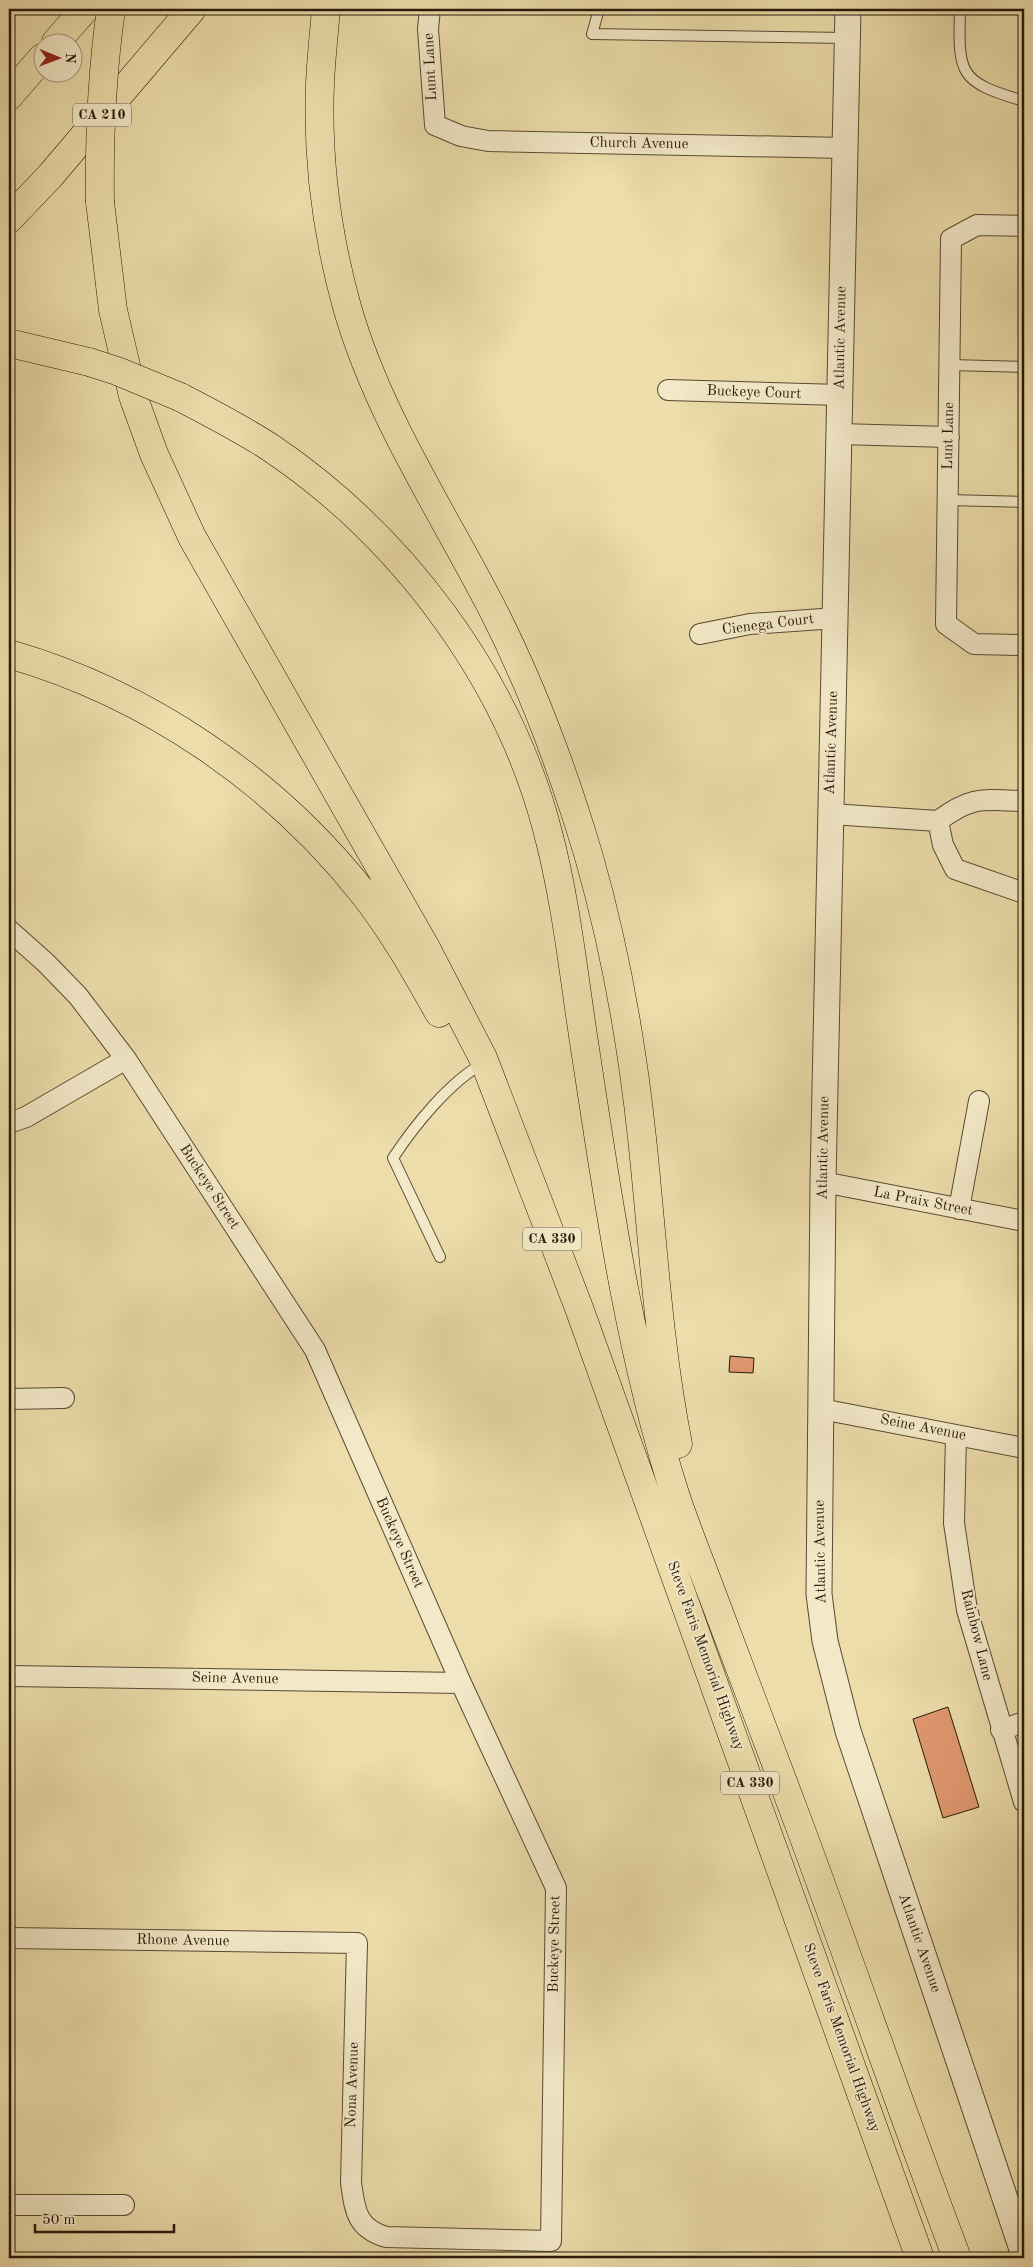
<svg xmlns="http://www.w3.org/2000/svg" width="1033" height="2267" viewBox="0 0 1033 2267" font-family="'Old Standard TT',serif">
<style>
.building{fill:#e0986f;stroke:#28190a}
.lines{fill:none;stroke-linecap:round;stroke-linejoin:round}
.service-casing{stroke:#594a32;stroke-width:12}
.minor-casing{stroke:#594a32;stroke-width:22}
.tertiary-casing{stroke:#594a32;stroke-width:27}
.motorway-casing{stroke:#28190a;stroke-width:29}
.service{stroke:#f3e9c8;stroke-width:10}
.minor{stroke:#f3e9c8;stroke-width:20}
.tertiary{stroke:#f3e9c8;stroke-width:25}
.motorway{stroke:#ecddaa;stroke-width:28}
.motorway-bridge-casing{stroke:#28190a;stroke-width:29;stroke-linecap:butt}
.motorway-bridge{stroke:#ecddaa;stroke-width:28}
.labels{text-anchor:middle;dominant-baseline:central;stroke-width:4;stroke-linejoin:round;paint-order:stroke}
.shield{fill:#f3e9c8;stroke:#655743;stroke-width:1}
.shield-label{font-size:14px;font-weight:bold;fill:#28190a}
.street-label{font-size:15px;fill:#28190a;stroke:#f3e9c8}
</style>
<rect width="100%" height="100%" fill="#ecddaa"/>
<filter id="stains"><feTurbulence type="fractalNoise" baseFrequency=".004" numOctaves="4"/><feColorMatrix values="0 0 0 0 .2 0 0 0 0 .09 0 0 0 0 .02 0 0 0 .5 -.17"/></filter>
<radialGradient id="worn" r=".72"><stop offset=".6" stop-color="#630" stop-opacity="0"/><stop offset="1" stop-color="#630" stop-opacity=".3"/></radialGradient>
<path class="building" d="M 730,1356 L 754,1358 L 753,1373 L 729,1372 Z
M 948,1707 L 979,1807 L 943,1818 L 913,1719 Z"/>
<g class="lines">
<g class="service-casing">
<path id="service" d="M 599,9 L 592,34 L 847,38
M 960,9 C 958,75 959,82 1024,101
M 950,365 L 1024,367
M 948,500 L 1024,502
M 440,1257 L 393,1158 C 414,1126 450,1081 484,1063"/>
</g>
<g class="minor-casing">
<path id="minor" d="M 430,9 L 428,29 L 435,125 L 461,136 L 488,141 L 845,148
M 1024,226 L 977,225 L 951,239 L 946,624 L 974,644 L 1024,645
M 668,390 L 840,395
M 839,434 L 949,437
M 700,634 L 750,624 L 836,618
M 1024,801 C 983,800 973,795 938,821 L 943,845 L 955,869 L 1024,893
M 831,814 L 938,821
M 9,930 L 46,963 L 78,996 L 126,1059 L 315,1350 L 461,1683 L 556,1888 L 551,2241 L 386,2237 C 356,2228 355,2210 351,2183 L 357,1943 L 9,1938
M 9,1123 L 26,1117 L 126,1059
M 823,1182 L 1024,1221
M 959,1209 L 979,1101
M 9,1399 L 64,1398
M 821,1409 L 1024,1448
M 956,1435 L 954,1523 L 967,1610 L 1024,1802
M 9,1676 L 461,1683
M 1001,1730 L 1024,1722
M 9,2205 L 124,2205"/>
</g>
<g class="tertiary-casing">
<path id="tertiary" d="M 848,9 L 823,1182 L 819,1594 L 825,1641 L 848,1731 L 1024,2255"/>
</g>
<g class="motorway-casing">
<path id="motorway" d="M 326,9 C 324,34 321,59 320,84 C 317,159 327,235 347,307 C 378,416 443,512 494,612 C 532,687 565,776 589,857 C 615,948 632,1044 642,1138 C 653,1240 658,1343 678,1444
M 56,42 L 85,9
M 9,96 L 42,58
M 100,202 L 113,310 L 133,396 L 154,454 L 192,537 L 427,950 L 483,1058 L 579,1308 L 920,2258
M 9,219 L 50,176 L 192,9
M 9,343 L 89,362
M 180,397 C 211,413 242,429 271,448 C 401,536 507,676 547,829 C 567,903 574,980 586,1055 C 608,1200 630,1355 675,1494 C 687,1531 702,1566 715,1602 C 743,1677 772,1752 800,1827 C 853,1970 903,2115 957,2258
M 9,654 C 148,694 274,780 364,894 C 393,931 416,972 439,1013"/>
</g>
<use href="#service" class="service"/>
<use href="#minor" class="minor"/>
<use href="#tertiary" class="tertiary"/>
<use href="#motorway" class="motorway"/>
<g class="motorway-bridge-casing">
<path id="motorway-bridge" d="M 100,202 C 99,137 102,73 111,9
M 89,362 L 117,371 L 180,397"/>
</g>
<use href="#motorway-bridge" class="motorway-bridge"/>
</g>
<g class="labels">
<g class="shield">
<rect x="73" y="103.5" width="58" height="23" rx="4"/>
<rect x="523" y="1227.5" width="58" height="23" rx="4"/>
<rect x="721" y="1771.5" width="58" height="23" rx="4"/>
</g>
<g class="shield-label">
<text x="102" y="115">CA 210</text>
<text x="552" y="1239">CA 330</text>
<text x="750" y="1783">CA 330</text>
</g>
<g class="street-label">
<text transform="translate(431 67) rotate(-93)">Lunt Lane</text>
<text transform="translate(639 144) rotate(1)">Church Avenue</text>
<text transform="translate(841 338) rotate(-89)">Atlantic Avenue</text>
<text transform="translate(754 393) rotate(2)">Buckeye Court</text>
<text transform="translate(949 436) rotate(-89)">Lunt Lane</text>
<text transform="translate(768 625) rotate(-7)">Cienega Court</text>
<text transform="translate(832 743) rotate(-88)">Atlantic Avenue</text>
<text transform="translate(824 1148) rotate(-89)">Atlantic Avenue</text>
<text transform="translate(209 1187) rotate(57)">Buckeye Street</text>
<text transform="translate(923 1202) rotate(11)">La Praix Street</text>
<text transform="translate(923 1428) rotate(11)">Seine Avenue</text>
<text transform="translate(399 1543) rotate(66)">Buckeye Street</text>
<text transform="translate(821 1552) rotate(-91)">Atlantic Avenue</text>
<text transform="translate(976 1635) rotate(76)">Rainbow Lane</text>
<text transform="translate(705 1656) rotate(70)">Steve Faris Memorial Highway</text>
<text transform="translate(235 1679) rotate(1)">Seine Avenue</text>
<text transform="translate(183 1941) rotate(1)">Rhone Avenue</text>
<text transform="translate(919 1943) rotate(71)">Atlantic Avenue</text>
<text transform="translate(555 1944) rotate(-89)">Buckeye Street</text>
<text transform="translate(841 2038) rotate(70)">Steve Faris Memorial Highway</text>
<text transform="translate(353 2085) rotate(-88)">Nona Avenue</text>
</g>
</g>
<rect width="1033" height="2267" fill="none" stroke="#ecddaa" stroke-width="30"/>
<rect x="10" y="10" width="1013" height="2247" fill="none" stroke="#28190a" stroke-width="2.5"/>
<rect x="15" y="15" width="1003" height="2237" fill="none" stroke="#28190a"/>
<g transform="translate(58 58) rotate(91)"><circle r="24" fill="#f3e9c8" stroke="#a2967c"/>
<path d="M0-4L9 19L0 12L-9 19Z" fill="#8f2418"/>
<text y="-8" font-size="14" font-weight="bold" text-anchor="middle" fill="#28190a">N</text>
</g>
<path d="M35 2224v8h139v-8" fill="none" stroke="#28190a" stroke-width="2.5"/>
<text x="42" y="2224" font-size="15" fill="#28190a" stroke="#f3e9c8" stroke-width="4" paint-order="stroke">50 m</text>
<rect width="100%" height="100%" filter="url(#stains)"/>
<rect width="100%" height="100%" fill="url(#worn)"/>
</svg>
